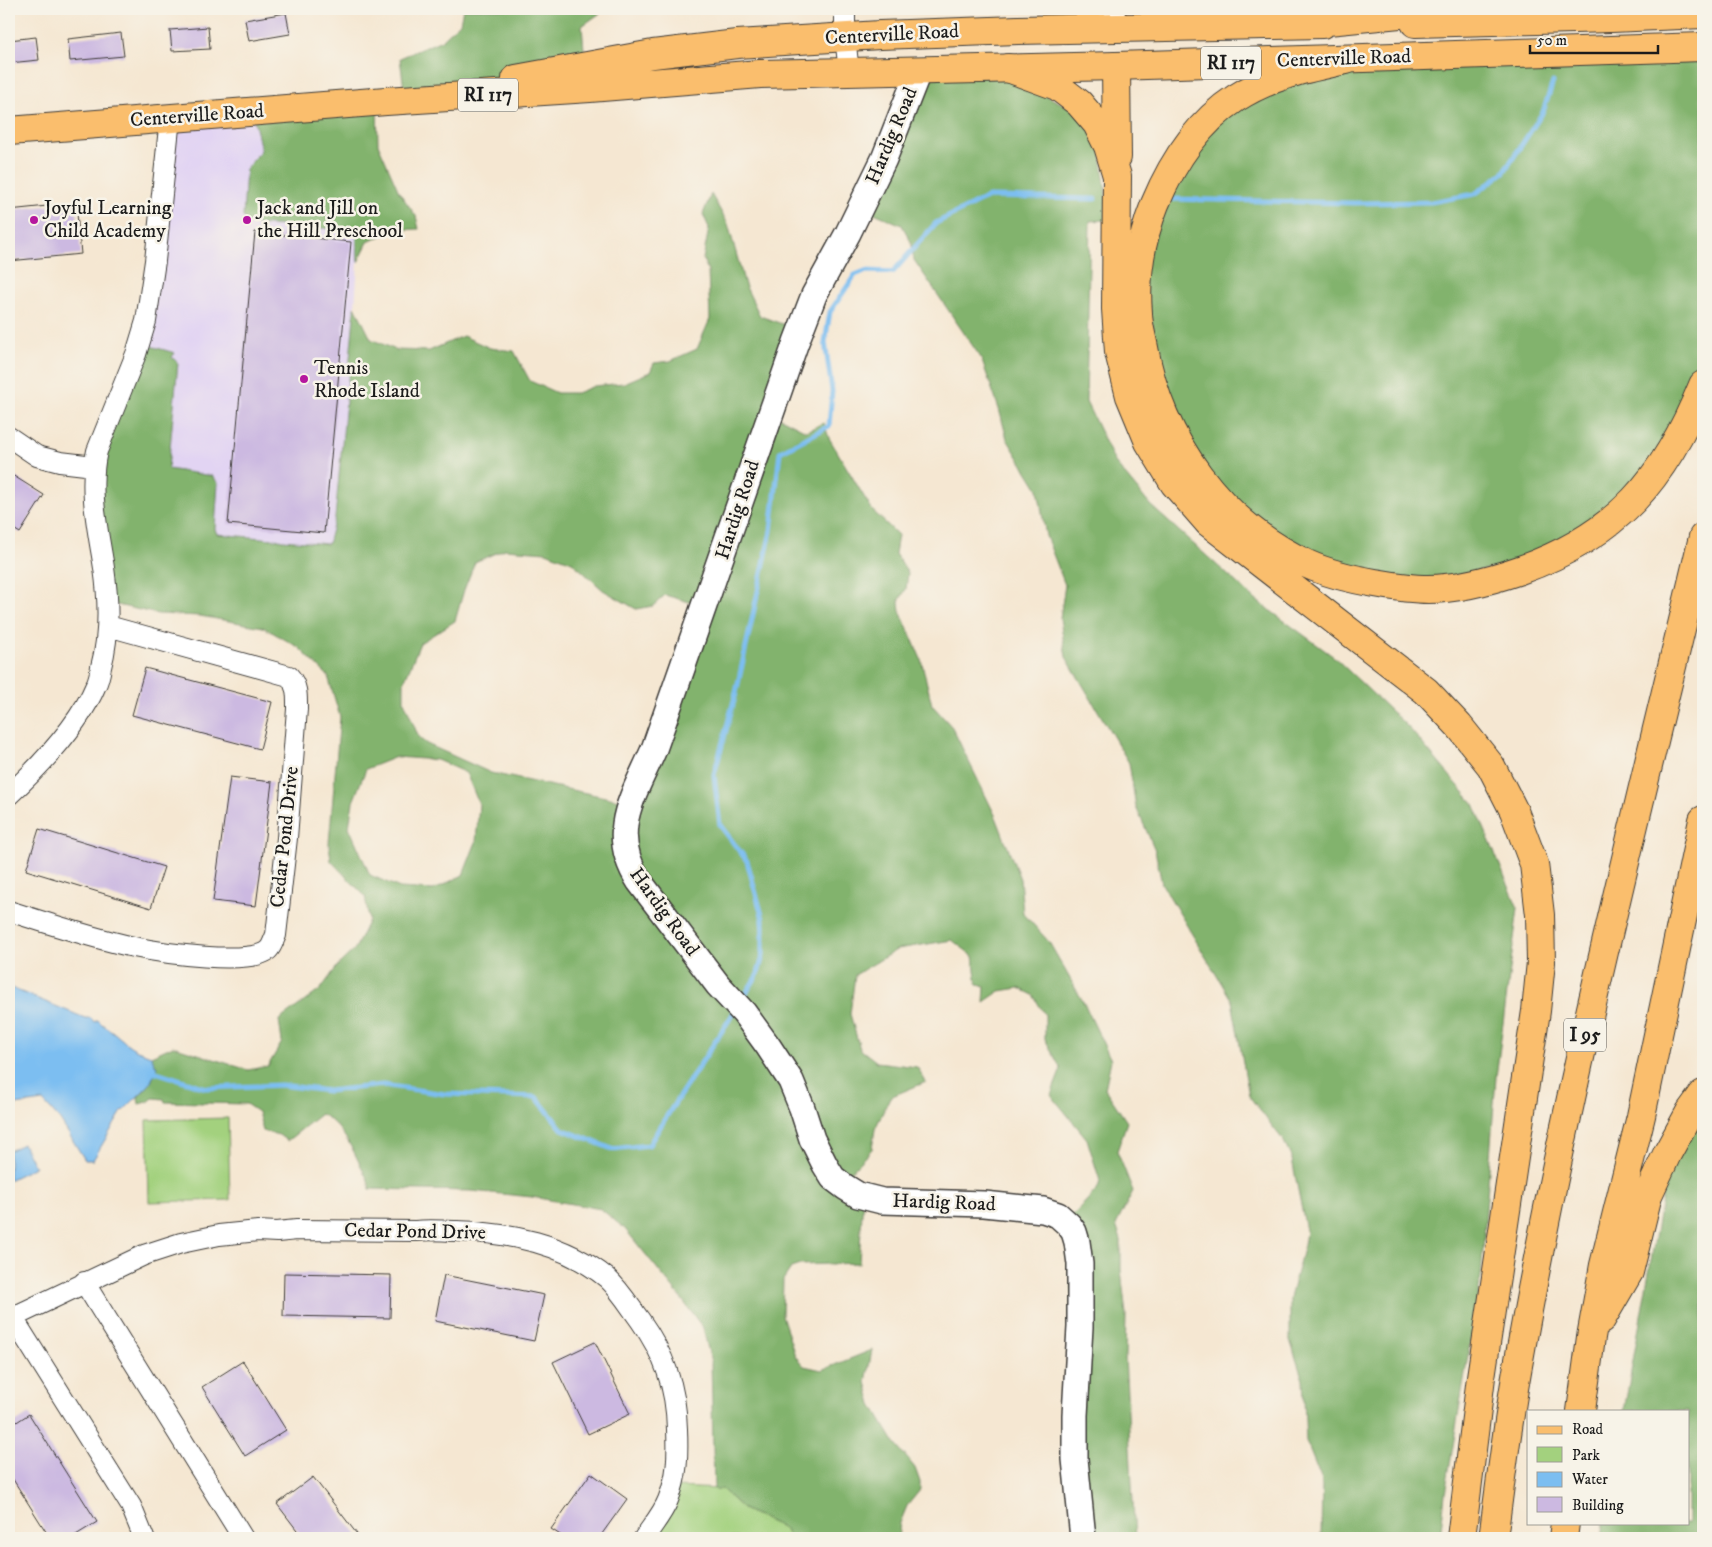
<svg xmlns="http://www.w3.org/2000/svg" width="1712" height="1547" viewBox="0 0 1712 1547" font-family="'IM FELL DW Pica',serif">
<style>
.built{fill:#e2d4f3}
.green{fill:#a3d17e;stroke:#60764d}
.forest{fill:#82b36d;stroke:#4f6844;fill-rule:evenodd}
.water{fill:#7cbef1;stroke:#4c6d86}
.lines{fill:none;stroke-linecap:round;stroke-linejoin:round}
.stream{stroke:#7cbef1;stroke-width:5}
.building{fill:#ccb9e1}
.minor-casing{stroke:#3d3a37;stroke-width:22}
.tertiary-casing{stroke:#3d3a37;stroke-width:28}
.primary-casing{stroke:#3d3a37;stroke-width:30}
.motorway-casing{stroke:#3d3a37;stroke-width:30}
.minor{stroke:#fff;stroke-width:20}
.tertiary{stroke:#fff;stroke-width:25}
.primary{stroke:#fabe6d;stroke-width:28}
.motorway{stroke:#fabe6d;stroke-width:28}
.poi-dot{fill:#b5179e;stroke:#f7f3e8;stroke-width:2}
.labels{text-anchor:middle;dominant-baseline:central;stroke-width:5;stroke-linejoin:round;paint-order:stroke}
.shield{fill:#f7f3e8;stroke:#5e5c59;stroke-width:1}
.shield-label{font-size:19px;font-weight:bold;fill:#1c1c1c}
.street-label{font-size:20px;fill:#1c1c1c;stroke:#f7f3e8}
.poi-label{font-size:20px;fill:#1c1c1c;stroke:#f7f3e8;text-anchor:start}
</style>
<rect width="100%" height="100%" fill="#f7f3e8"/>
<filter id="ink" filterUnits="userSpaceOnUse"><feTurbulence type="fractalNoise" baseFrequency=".02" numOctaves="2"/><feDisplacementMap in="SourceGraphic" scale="10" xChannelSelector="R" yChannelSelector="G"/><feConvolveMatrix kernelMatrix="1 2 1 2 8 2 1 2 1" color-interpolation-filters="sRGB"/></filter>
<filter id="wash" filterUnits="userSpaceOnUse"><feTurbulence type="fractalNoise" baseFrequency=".0096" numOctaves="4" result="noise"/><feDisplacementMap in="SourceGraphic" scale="20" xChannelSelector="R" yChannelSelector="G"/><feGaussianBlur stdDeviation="1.12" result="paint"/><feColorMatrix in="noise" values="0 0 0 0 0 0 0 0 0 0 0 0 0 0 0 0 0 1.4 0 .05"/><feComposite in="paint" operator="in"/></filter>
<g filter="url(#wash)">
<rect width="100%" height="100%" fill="#f5e7d2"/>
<path class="built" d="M 252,111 L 261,150 L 246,169 L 251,224 L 357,230 L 358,262 L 355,306 L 335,518 L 328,545 L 217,534 L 215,529 L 218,482 L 212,476 L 168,469 L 178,363 L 172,357 L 140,343 L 170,123 Z"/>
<path class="green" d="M 228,1118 L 230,1200 L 149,1202 L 147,1120 Z
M 675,1487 L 722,1489 L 743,1509 L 784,1528 L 789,1538 L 644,1538 Z"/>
<path class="forest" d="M 463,9 L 606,9 L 582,26 L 585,62 L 594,83 L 405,97 L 400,58 L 442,40 L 460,23 Z
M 1703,46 L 1703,383 L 1672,450 L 1563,554 L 1404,586 L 1255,532 L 1174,437 L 1142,270 L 1163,193 L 1227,104 L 1350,60 Z
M 1002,74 L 1097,121 L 1109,220 L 1090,221 L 1086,402 L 1116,464 L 1150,505 L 1257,601 L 1334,657 L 1409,728 L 1474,804 L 1518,908 L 1496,1077 L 1481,1277 L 1445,1494 L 1440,1538 L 1321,1538 L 1322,1481 L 1306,1441 L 1303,1380 L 1290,1340 L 1290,1298 L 1304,1245 L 1306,1231 L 1292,1159 L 1283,1140 L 1249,1096 L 1232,1001 L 1162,884 L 1155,850 L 1136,807 L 1129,763 L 1066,657 L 1060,618 L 1065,585 L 1046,536 L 1038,489 L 1007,439 L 999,409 L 981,358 L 914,260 L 911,242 L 902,225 L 865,209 L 916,78 Z
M 377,102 L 378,144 L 399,192 L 416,216 L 419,229 L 394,230 L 368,242 L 358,262 L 356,230 L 251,224 L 243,217 L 246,169 L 261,150 L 252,111 Z
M 711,194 L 728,224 L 745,285 L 760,316 L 799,330 L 775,415 L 806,431 L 824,423 L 829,438 L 872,510 L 898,535 L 895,554 L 908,573 L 906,589 L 899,601 L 900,611 L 921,659 L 932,705 L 952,727 L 996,817 L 1020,879 L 1023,913 L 1049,942 L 1085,1005 L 1111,1060 L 1105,1089 L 1127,1122 L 1117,1151 L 1133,1191 L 1116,1225 L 1121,1240 L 1121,1270 L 1126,1315 L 1125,1357 L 1135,1538 L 1083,1538 L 1069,1220 L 1098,1188 L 1100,1181 L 1087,1139 L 1051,1095 L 1061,1069 L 1045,1039 L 1045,1015 L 1033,995 L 1019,988 L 1000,991 L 984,1002 L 985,986 L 977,984 L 973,956 L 952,940 L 898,949 L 855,975 L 850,1014 L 860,1049 L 877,1062 L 917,1067 L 926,1082 L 890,1097 L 875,1129 L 872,1149 L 844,1179 L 863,1197 L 859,1263 L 800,1265 L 791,1268 L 783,1280 L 782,1315 L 795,1356 L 804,1366 L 822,1370 L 872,1350 L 866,1382 L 872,1405 L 894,1442 L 915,1468 L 920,1482 L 920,1490 L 907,1506 L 900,1523 L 898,1538 L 789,1538 L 784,1528 L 743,1509 L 722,1489 L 714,1489 L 711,1362 L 703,1328 L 678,1294 L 625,1229 L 601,1209 L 532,1197 L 471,1191 L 370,1189 L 368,1180 C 356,1158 345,1126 321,1114 L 287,1141 L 279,1135 L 263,1131 L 258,1112 L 246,1104 L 165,1102 L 164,1099 L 153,1098 L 148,1102 L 139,1104 L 138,1097 L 150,1084 L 157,1068 L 151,1056 L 173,1046 L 248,1070 L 268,1066 L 282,1042 L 279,1020 L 320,990 L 339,964 L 355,949 L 369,920 L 365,896 L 331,861 L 329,843 L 340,717 L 328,676 L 298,647 L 263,627 L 200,616 L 158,614 L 108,603 L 94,464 L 140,343 L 175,353 L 172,357 L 178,363 L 168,469 L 212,476 L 218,483 L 215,529 L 217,534 L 328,544 L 335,518 L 355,306 L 371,339 L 396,350 L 429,351 L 463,336 L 490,348 L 514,351 L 530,381 L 557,393 L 577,393 L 594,386 L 624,383 L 650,372 L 654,363 L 670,361 L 697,349 L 710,319 L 708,271 L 703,259 L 709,228 L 703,214 ZM 505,549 L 546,552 L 572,562 L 603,590 L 636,609 L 653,606 L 665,595 L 703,606 L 629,802 L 491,773 L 427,744 L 419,738 L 404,701 L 404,682 L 420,643 L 455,621 L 464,590 L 475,562 ZM 396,757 L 437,760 L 466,773 L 479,804 L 476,842 L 463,875 L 433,890 L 400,888 L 370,875 L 349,827 L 353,802 L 366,769 Z
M 1703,1093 L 1703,1538 L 1602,1538 L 1604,1523 L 1688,1523 L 1688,1411 L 1624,1411 L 1669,1160 Z"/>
<path class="water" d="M 9,987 L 85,1018 L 91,1018 L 94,1022 L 98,1020 C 103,1026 108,1028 113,1032 C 122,1039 131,1049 143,1052 L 143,1053 L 151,1056 L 157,1068 L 150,1084 L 121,1113 L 93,1160 L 85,1160 L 60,1120 L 43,1101 L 9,1106 Z
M 23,1144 L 35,1167 L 9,1180 L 9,1151 Z"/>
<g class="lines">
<path class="stream" d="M 1169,199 L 1354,203 L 1431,202 L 1475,194 L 1504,172 L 1543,112 L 1553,82
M 741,1001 L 758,974 L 763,955 L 763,919 L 747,861 L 720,825 L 714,775 L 736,693 L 771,531 L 780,452 L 829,426 L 832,391 L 825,342 L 830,312 L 855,275 L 865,271 L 893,272 L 936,223 L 988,197 L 1095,199
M 153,1071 L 206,1088 L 281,1085 L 328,1091 L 383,1085 L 445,1094 L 536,1097 L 562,1129 L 612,1149 L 649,1145 C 676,1099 706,1057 734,1012"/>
</g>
<g id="blocks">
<path class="building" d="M 286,13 L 290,34 L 249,41 L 245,20 Z
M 208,27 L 210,49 L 172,51 L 170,30 Z
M 121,33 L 124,56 L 70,61 L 68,39 Z
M 36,37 L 39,60 L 9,63 L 9,40 Z
M 76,203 L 81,254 L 9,261 L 9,210 Z
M 255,232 L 351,242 L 324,533 L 228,524 Z
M 9,473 L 44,495 L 20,533 L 9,526 Z
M 145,668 L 272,702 L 260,749 L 132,715 Z
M 230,777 L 272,782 L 256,906 L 213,901 Z
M 39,829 L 164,867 L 151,908 L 26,870 Z
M 284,1273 L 391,1275 L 390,1318 L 283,1316 Z
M 444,1275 L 544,1295 L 534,1341 L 435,1321 Z
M 595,1342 L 630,1414 L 588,1434 L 553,1362 Z
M 243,1361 L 286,1430 L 245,1456 L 202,1387 Z
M 29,1414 L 97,1522 L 71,1538 L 50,1538 L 9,1473 L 9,1427 Z
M 591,1473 L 627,1499 L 599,1538 L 565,1538 L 551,1529 Z
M 313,1477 L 360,1538 L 303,1538 L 277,1504 Z"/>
</g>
</g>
<g filter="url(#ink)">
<use href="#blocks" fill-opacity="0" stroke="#3d3a37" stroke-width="1"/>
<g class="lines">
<g class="minor-casing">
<path id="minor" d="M 845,9 L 845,37 L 849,72
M 9,437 L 37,456 L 60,462 L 94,466
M 9,795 C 39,767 80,724 96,685 C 99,679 100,673 101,667 C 110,634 109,602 104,568 C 98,530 88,490 97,451 L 136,354 L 146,321 L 155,261 L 170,118
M 9,911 C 50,924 92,938 134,947 C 157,952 254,967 269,949 C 272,946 274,939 276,935 L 287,838 L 297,709 C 297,697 298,686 289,676 L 108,626
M 84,1282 L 243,1538
M 13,1318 L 131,1506 L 144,1538
M 9,1319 L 144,1255 L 181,1243 L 219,1235 L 258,1231 L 277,1232 L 297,1230 L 416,1231 C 431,1229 442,1231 457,1231 C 510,1233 564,1243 607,1278 C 620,1290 629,1305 640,1320 C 664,1354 676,1386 677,1429 C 678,1454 678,1476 668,1500 C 663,1513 652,1526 644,1538"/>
</g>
<g class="tertiary-casing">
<path id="tertiary" d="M 1112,9 L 1113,27
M 919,70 L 884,159 L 848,233 L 814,295 L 796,342 L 654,749 C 634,796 607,831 639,881 L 718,985 L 744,1013 L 768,1046 L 791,1081 L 802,1108 L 812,1139 L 825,1165 L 833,1178 L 845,1187 L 858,1195 L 882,1201 L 984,1204 L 1043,1210 L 1058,1215 L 1069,1225 L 1074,1232 L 1077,1242 L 1080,1264 L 1080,1327 L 1075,1415 L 1075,1459 L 1083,1538"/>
</g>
<g class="primary-casing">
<path id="primary" d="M 1415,23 L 1612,18 L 1703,14
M 516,79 L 653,54 L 737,44 L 880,35 L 1018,30 L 1322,24
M 9,131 L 386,101 L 590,88 L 760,74 L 1116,66 L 1703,47"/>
</g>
<g class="motorway-casing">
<path id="motorway" d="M 1297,24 L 1451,9
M 1346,60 C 1307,68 1270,76 1236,98 C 1198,123 1172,163 1155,204 C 1141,239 1135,276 1138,313 C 1138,325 1142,337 1144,348 C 1160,441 1221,524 1307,564 C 1329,574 1352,579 1375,583 C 1392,586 1411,589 1428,589 C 1458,589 1491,580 1520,570 C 1617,536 1665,479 1703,385
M 1116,66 L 1117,157
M 1008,68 L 1057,86 L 1079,103 L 1097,124 L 1108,146 L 1117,176 L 1116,309 L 1119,352 L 1130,396 L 1149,442 L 1174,483 L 1209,523 L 1426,691 L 1459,726 L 1491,766 L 1514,811 L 1534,864 L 1540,915 L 1541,962 L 1536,1011 L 1481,1377 L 1461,1538
M 1601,1320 L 1629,1272 L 1648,1195 L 1667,1154 L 1690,1112 L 1703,1094
M 1581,1411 L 1591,1337 L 1604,1265 L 1641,1116 L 1703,820
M 1493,1538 C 1501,1479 1508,1419 1519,1360 C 1568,1083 1638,811 1703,537
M 1563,1538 L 1565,1523"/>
</g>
<use href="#minor" class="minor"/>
<use href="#tertiary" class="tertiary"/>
<use href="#primary" class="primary"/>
<use href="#motorway" class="motorway"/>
</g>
</g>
<g class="poi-dot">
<circle cx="34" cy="220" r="5"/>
<circle cx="247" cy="220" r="5"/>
<circle cx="304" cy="379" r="5"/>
</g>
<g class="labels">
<g class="shield">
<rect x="1201" y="46.5" width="60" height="33" rx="4"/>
<rect x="458" y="78.5" width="60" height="33" rx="4"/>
<rect x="1564" y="1018.5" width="42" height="33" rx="4"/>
</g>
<g class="shield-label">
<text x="1231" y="63">RI 117</text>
<text x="488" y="95">RI 117</text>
<text x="1585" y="1035">I 95</text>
</g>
<g class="street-label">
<text transform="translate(892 35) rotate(-3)">Centerville Road</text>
<text transform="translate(1344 59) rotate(-2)">Centerville Road</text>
<text transform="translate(197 116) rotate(-4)">Centerville Road</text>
<text transform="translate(892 136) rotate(-67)">Hardig Road</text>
<text transform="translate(738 510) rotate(-72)">Hardig Road</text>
<text transform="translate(285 837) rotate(-84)">Cedar Pond Drive</text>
<text transform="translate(664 912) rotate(54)">Hardig Road</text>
<text transform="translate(944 1203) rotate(2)">Hardig Road</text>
<text transform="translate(415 1232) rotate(1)">Cedar Pond Drive</text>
</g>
<g class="poi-label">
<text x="44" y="208">Joyful Learning<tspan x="44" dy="23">Child Academy</tspan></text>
<text x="257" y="208">Jack and Jill on<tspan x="257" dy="23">the Hill Preschool</tspan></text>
<text x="314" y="368">Tennis<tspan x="314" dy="23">Rhode Island</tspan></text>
</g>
</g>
<rect width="1712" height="1547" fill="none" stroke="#f7f3e8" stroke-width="30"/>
<rect x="1527" y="1410" width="162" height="115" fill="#f7f3e8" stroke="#9f9d96"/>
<rect x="1537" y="1426" width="25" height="8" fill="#fabe6d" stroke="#9f9d96"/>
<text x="1572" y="1434" font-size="15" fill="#1c1c1c">Road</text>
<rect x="1537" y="1447" width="25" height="15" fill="#a3d17e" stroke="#9f9d96"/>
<text x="1572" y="1460" font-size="15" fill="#1c1c1c">Park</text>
<rect x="1537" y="1472" width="25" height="15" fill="#7cbef1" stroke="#9f9d96"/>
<text x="1572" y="1484" font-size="15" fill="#1c1c1c">Water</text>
<rect x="1537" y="1497" width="25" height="15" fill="#ccb9e1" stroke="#9f9d96"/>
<text x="1572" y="1510" font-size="15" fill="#1c1c1c">Building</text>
<path d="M1530 45v8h128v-8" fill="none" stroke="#1c1c1c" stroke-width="2.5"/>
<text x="1537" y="45" font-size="15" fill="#1c1c1c" stroke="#f7f3e8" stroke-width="4" paint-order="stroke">50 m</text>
</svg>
